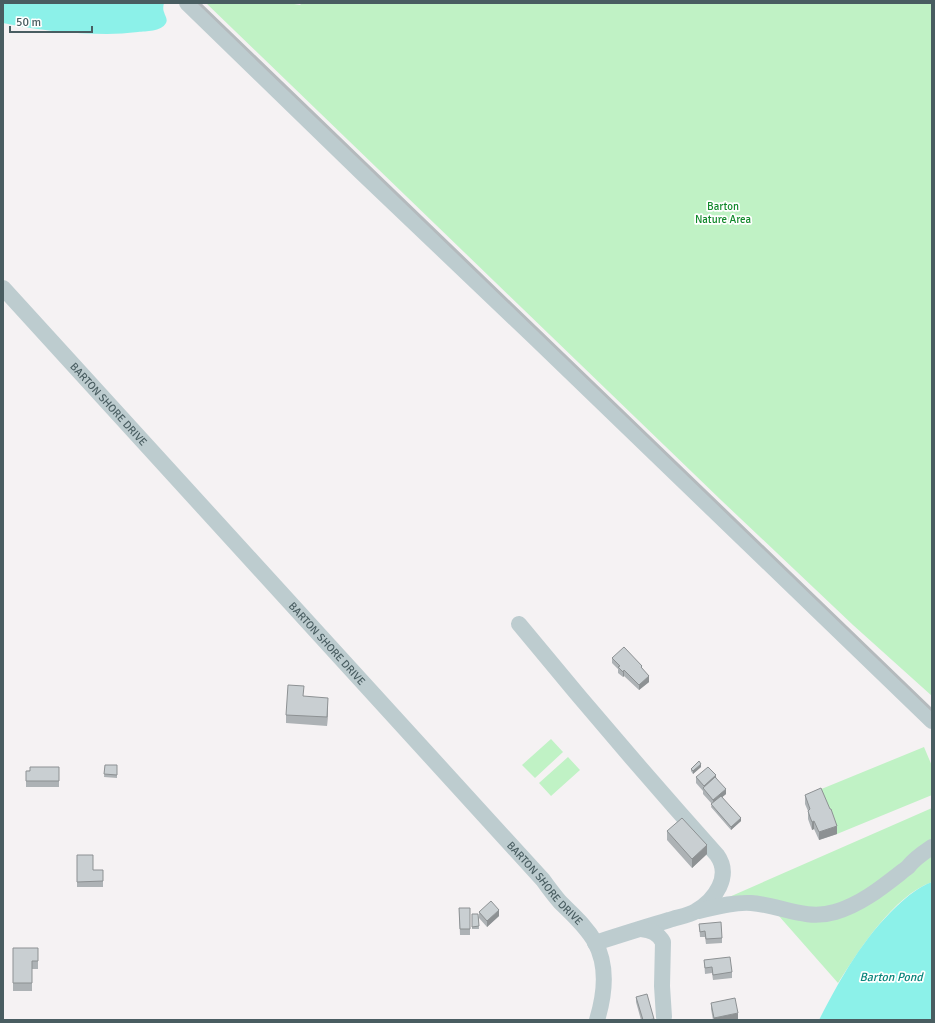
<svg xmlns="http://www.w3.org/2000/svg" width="935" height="1023" viewBox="0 0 935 1023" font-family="Signika,sans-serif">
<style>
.green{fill:#c0f2c5}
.water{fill:#8cf1e9}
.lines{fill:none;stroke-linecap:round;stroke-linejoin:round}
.minor{stroke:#bdcccf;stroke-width:16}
.rail{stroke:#b4babd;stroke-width:3}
.wall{fill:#adb2b5}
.shaded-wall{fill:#8d9193}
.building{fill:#c9cfd2;stroke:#8d9193}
.labels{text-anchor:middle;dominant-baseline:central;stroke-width:3.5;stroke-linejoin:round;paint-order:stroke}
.park-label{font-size:11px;fill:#13892c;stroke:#fff}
.street-label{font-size:11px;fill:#495d61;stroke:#fff}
.water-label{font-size:12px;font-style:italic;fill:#09857b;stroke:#fff}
</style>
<rect width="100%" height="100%" fill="#f5f2f3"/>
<path class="green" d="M 206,3 L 288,3 L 300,5 L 302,3 L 932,3 L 932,696 L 853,625 L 722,501 Z
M 551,739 L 563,752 L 535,778 L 522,765 Z
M 924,747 L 932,766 L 932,795 L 837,834 L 819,790 Z
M 568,757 L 580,770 L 551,796 L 539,783 Z
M 932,808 L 932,882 C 893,896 860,949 838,983 L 771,907 L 695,912 Z"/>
<path class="water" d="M 3,3 L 164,3 C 163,6 163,10 164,12 C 165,16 168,19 166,23 C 161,32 146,31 138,32 C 127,33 117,34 107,34 C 72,34 37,30 3,23 Z
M 932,882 L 932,1020 L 819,1020 C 840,979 863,938 897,906 C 908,896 918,887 932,882 Z"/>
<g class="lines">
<g class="minor">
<path d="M 187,3 L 362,173 L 534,337 L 932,721"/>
<path id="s1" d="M 3,288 L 543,880 C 548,887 554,895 560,902 C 572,914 586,926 595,942 C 608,966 605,994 597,1020"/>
<path d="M 519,624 C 583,702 649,779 717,855 C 732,876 715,900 696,911 C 688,916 677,917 669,920 C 645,927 620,935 595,943"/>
<path d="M 699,911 C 716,907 733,902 751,903 C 780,905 805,921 835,912 C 863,904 886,884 908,867 C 915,858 923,853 932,847"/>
<path d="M 641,929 C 651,930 658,933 663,942 L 662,986 L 664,1017"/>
</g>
<path class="rail" d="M 199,3 L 932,710"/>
</g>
<path class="wall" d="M 612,658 L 642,668 L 649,682 L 639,690 L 624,676 L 623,677 L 618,673 L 618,669 L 612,663 Z
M 303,697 L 328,707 L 327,726 L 286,723 L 286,715 Z
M 105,765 L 117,765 L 117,778 L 104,777 Z
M 59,767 L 59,787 L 26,787 L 26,771 Z
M 701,767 L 693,774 L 691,771 L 691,769 Z
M 696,777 L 716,777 L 726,794 L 722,797 L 741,821 L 731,830 L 711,807 L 712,804 L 703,794 L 703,791 L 696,783 Z
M 805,795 L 837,834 L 819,840 L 814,829 L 812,830 L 808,819 L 808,811 L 805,804 Z
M 667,831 L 707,854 L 692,868 L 667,840 Z
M 77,855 L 93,870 L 103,870 L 103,887 L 77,887 Z
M 459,908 L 470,908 L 470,935 L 460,935 Z
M 479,912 L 499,916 L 487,927 L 479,918 Z
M 472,914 L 478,914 L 479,929 L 472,929 Z
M 699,924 L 722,938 L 722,943 L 706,944 L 705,937 L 700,937 Z
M 13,948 L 38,948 L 38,969 L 32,969 L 32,991 L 13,991 Z
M 704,960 L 732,972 L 732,978 L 713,980 L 712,973 L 705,974 Z
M 636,997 L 654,1020 L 641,1020 L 636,1002 Z
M 711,1003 L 738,1019 L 732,1020 L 713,1020 L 711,1009 Z"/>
<path class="shaded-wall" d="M 624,670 L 624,676 L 623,677 L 623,672 Z
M 649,676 L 649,682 L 639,690 L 639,685 Z
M 328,698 L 328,707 L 327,726 L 327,717 Z
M 701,764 L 701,767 L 693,774 L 693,771 Z
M 716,775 L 716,781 L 704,789 L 704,786 Z
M 726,789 L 726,794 L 713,805 L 713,800 Z
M 741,818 L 741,821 L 731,830 L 731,827 Z
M 814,821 L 814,829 L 812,830 L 812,822 Z
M 837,826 L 837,834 L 819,840 L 819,832 Z
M 707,845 L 707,854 L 692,868 L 692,859 Z
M 499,910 L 499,916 L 487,927 L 487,921 Z
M 738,1013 L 738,1019 L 732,1020 L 714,1020 L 714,1018 Z"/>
<path class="building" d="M 624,647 L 642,666 L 641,667 L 649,676 L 639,685 L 624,670 L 623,672 L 618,667 L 620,666 L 612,658 Z
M 288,685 L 304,686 L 303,696 L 328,698 L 327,717 L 286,715 Z
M 699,761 L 701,764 L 693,771 L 691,769 Z
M 105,765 L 117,765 L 117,775 L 104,774 Z
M 30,767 L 59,767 L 59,781 L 26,781 L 26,771 L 30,771 Z
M 708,767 L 716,775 L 704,786 L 696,777 Z
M 715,777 L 726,789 L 713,800 L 703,788 Z
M 821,788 L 830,809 L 831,809 L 837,826 L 819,832 L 814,821 L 812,822 L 810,817 L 808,811 L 810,809 L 805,795 Z
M 721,796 L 741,818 L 731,827 L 711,804 Z
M 682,818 L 707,845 L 692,859 L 667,831 Z
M 77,855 L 93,855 L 93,870 L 103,870 L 103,881 L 77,882 Z
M 491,901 L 499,910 L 487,921 L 479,912 Z
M 459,908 L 470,908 L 470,929 L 460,929 Z
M 472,914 L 478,914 L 479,926 L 472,927 Z
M 721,922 L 722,938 L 706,939 L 705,931 L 700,932 L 699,924 Z
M 13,948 L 38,948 L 38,961 L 32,961 L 32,983 L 13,983 Z
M 730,957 L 732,972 L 713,975 L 712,967 L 705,968 L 704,960 Z
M 647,994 L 654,1019 L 648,1020 L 643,1020 L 636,997 Z
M 735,998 L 738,1013 L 714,1018 L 711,1003 Z"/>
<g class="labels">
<g class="park-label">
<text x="723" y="206">Barton<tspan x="723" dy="13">Nature Area</tspan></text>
</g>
<g class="street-label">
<text stroke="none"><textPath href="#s1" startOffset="157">BARTON SHORE DRIVE</textPath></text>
<text stroke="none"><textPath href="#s1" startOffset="481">BARTON SHORE DRIVE</textPath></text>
<text stroke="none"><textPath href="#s1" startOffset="805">BARTON SHORE DRIVE</textPath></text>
</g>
<g class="water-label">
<text x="891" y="977">Barton Pond</text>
</g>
</g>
<rect width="935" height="1023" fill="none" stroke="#495d61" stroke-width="8"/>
<path d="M10 26v6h82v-6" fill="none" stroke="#495d61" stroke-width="2"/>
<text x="16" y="26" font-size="12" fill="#495d61" stroke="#ffffff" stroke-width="3" paint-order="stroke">50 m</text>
</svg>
